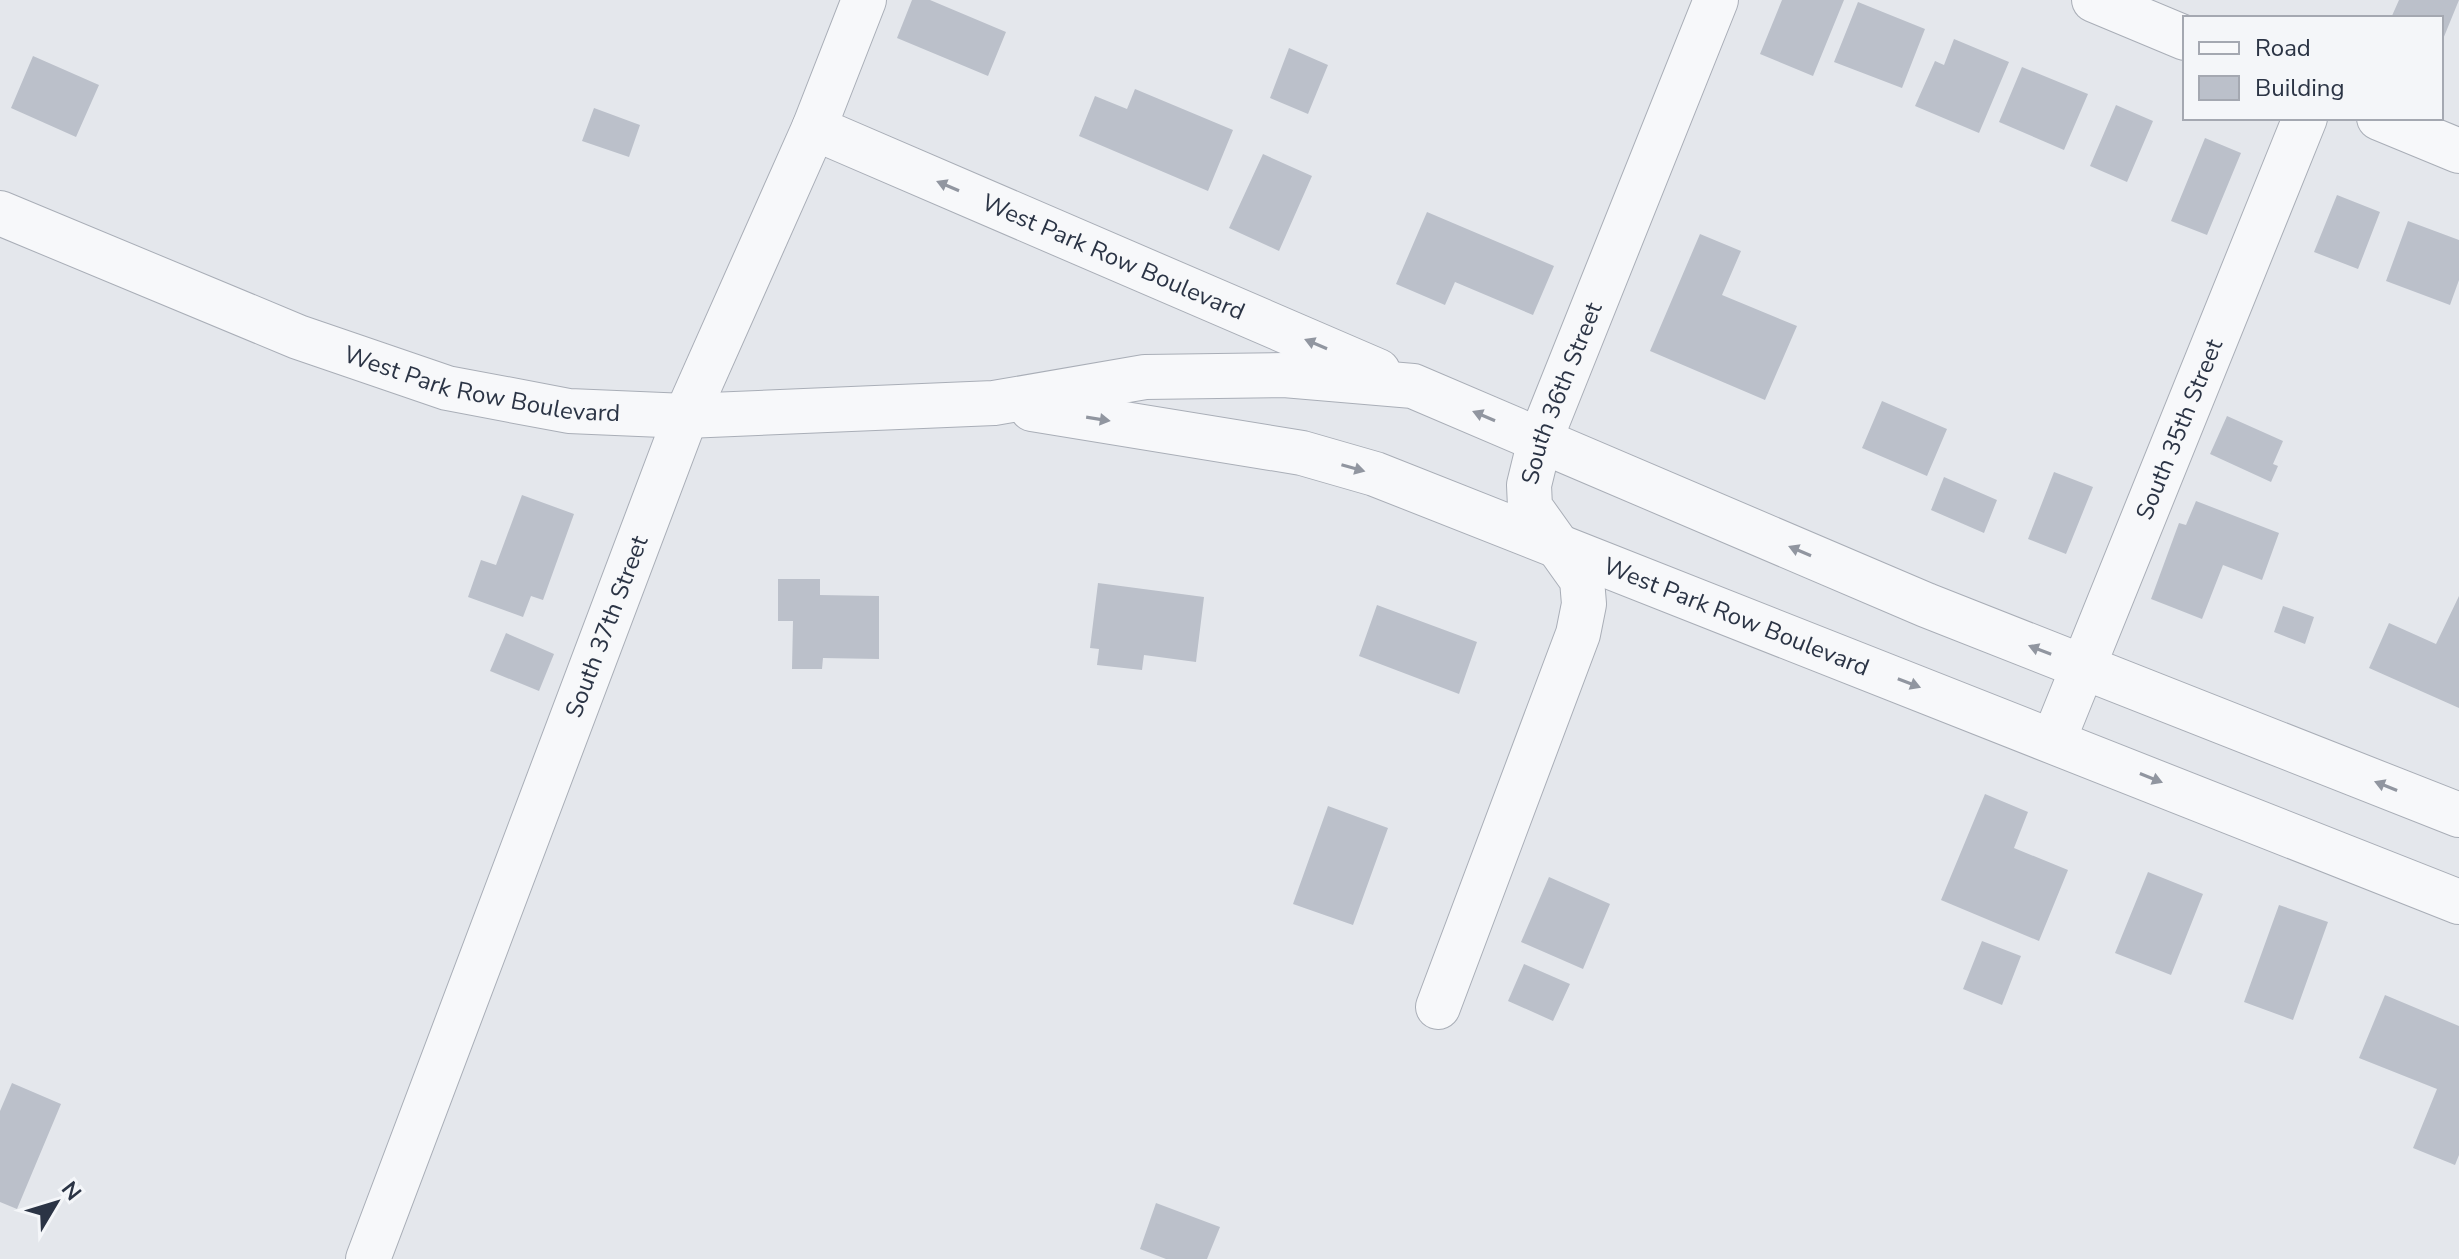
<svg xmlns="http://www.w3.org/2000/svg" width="2459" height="1259" viewBox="0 0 2459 1259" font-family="'Nunito Sans',sans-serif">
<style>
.building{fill:#bbc0ca}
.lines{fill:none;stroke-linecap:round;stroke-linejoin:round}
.minor-casing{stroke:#a9aeb7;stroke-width:46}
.minor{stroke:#f7f8fa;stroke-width:44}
.oneway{fill:#9196a0}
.labels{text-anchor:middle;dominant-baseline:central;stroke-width:8;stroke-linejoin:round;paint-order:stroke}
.street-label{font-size:24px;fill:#2b3445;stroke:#f4f6f9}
</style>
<rect width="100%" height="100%" fill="#e4e7ec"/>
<path class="building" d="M 912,0 L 930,0 L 1006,32 L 988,76 L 897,38 Z
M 1782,0 L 1844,0 L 1813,76 L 1760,54 Z
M 2399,0 L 2459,0 L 2441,44 L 2441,18 L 2391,18 Z
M 1858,2 L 1925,29 L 1902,88 L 1834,62 Z
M 1954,39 L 2009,62 L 1979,133 L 1915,106 L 1935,61 L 1944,65 Z
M 1289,48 L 1328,65 L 1308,114 L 1270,98 Z
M 33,56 L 99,85 L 76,137 L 11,108 Z
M 2022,67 L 2088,94 L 2064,150 L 1999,122 Z
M 1135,89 L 1233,130 L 1208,191 L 1079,136 L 1095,96 L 1127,109 Z
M 2116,105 L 2153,121 L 2127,182 L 2090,166 Z
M 594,108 L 640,125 L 629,157 L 582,141 Z
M 2205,138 L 2241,153 L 2207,235 L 2171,221 Z
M 1263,154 L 1312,176 L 1279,251 L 1229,228 Z
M 2337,195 L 2380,212 L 2358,269 L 2314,252 Z
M 1427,212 L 1554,266 L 1533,315 L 1455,282 L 1445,305 L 1396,284 Z
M 2408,221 L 2459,240 L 2459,280 L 2450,305 L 2386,281 Z
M 1700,234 L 1741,251 L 1722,295 L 1797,326 L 1765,400 L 1650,351 Z
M 1882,401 L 1947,429 L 1927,476 L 1862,448 Z
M 2227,416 L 2283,441 L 2273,464 L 2278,466 L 2271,482 L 2210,454 Z
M 2054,472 L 2093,487 L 2066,554 L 2028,539 Z
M 1944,477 L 1997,500 L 1984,533 L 1931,510 Z
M 522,495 L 574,514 L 543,600 L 531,596 L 523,617 L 468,597 L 481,560 L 496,565 Z
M 2196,501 L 2279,533 L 2262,580 L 2223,565 L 2202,619 L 2151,599 L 2179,523 L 2186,525 Z
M 778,579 L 820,579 L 820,595 L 879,596 L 879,659 L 823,658 L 822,669 L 792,669 L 793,621 L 778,621 Z
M 1098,583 L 1204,597 L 1196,662 L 1144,655 L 1142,670 L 1097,665 L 1099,649 L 1090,648 Z
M 2459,596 L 2459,708 L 2369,668 L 2389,623 L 2436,644 Z
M 1377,605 L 1477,642 L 1459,694 L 1359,656 Z
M 2283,606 L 2314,617 L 2305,644 L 2274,632 Z
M 506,633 L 554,654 L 539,691 L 490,671 Z
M 1985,794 L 2028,812 L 2014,848 L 2068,870 L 2039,941 L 1941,900 Z
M 1328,806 L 1388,828 L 1353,925 L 1293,904 Z
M 2148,872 L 2203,894 L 2171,975 L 2115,953 Z
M 1549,877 L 1610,904 L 1583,969 L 1521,942 Z
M 2279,905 L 2328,922 L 2293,1020 L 2244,1002 Z
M 1982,941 L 2021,956 L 2002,1005 L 1963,989 Z
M 1524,964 L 1570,984 L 1553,1021 L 1508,1001 Z
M 2385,995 L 2459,1026 L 2459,1155 L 2455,1165 L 2413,1148 L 2437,1089 L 2359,1058 Z
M 12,1083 L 61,1104 L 17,1209 L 0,1202 L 0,1111 Z
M 1156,1203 L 1220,1227 L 1207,1259 L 1166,1259 L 1140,1249 Z"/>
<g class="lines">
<g class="minor-casing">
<g id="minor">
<path d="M 2094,0 L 2185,38"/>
<path d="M 2379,118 L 2459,151"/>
<path id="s1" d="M 814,128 L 1378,371"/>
<path id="s2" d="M 0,213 L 298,337 L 447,388 L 569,411 L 686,416 L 994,403 L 1145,377 L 1284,375 L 1413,386 L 1926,605 L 2459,815"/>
<path id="s3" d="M 1032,409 L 1302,453 L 1375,474 L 2459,902"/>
<path id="s4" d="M 2054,739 L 2305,118"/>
<path id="s5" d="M 1438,1007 L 1578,634 L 1584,604 L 1582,580 L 1530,507 L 1529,485 L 1540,440 L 1716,0"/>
<path id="s6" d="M 368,1259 L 686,416 L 814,128 L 864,0"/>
</g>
</g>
<use href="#minor" class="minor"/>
</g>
<defs><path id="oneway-solid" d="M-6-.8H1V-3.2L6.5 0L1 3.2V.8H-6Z" transform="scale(2)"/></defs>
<g class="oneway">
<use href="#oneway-solid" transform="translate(948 186) rotate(-157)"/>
<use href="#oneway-solid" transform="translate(1316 344) rotate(-157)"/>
<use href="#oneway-solid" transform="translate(1484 416) rotate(-157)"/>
<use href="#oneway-solid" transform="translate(1098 419) rotate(9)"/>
<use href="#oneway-solid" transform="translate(1353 468) rotate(16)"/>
<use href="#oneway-solid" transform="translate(1800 551) rotate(-157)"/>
<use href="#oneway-solid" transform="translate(2040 650) rotate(-159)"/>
<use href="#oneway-solid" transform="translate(1909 683) rotate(21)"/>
<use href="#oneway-solid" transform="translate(2151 778) rotate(22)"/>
<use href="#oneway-solid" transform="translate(2386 786) rotate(-158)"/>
</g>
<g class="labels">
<g class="street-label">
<text stroke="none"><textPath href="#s1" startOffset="326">West Park Row Boulevard</textPath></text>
<text stroke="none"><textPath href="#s2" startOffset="514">West Park Row Boulevard</textPath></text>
<text stroke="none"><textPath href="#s5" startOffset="662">South 36th Street</textPath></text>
<text stroke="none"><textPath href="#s4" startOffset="334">South 35th Street</textPath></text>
<text stroke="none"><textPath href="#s3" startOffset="738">West Park Row Boulevard</textPath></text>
<text stroke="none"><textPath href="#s6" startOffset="676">South 37th Street</textPath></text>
</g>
</g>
<rect x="2183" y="16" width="260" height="104" fill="#f4f6f9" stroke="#a4a8b1" stroke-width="2"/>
<rect x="2199" y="42" width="40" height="12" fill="#f7f8fa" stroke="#a4a8b1" stroke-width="2"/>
<text x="2255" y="56" font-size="24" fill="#2b3445">Road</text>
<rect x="2199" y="76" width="40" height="24" fill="#bbc0ca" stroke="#a4a8b1" stroke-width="2"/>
<text x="2255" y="96" font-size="24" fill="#2b3445">Building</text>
<g transform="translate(56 1203) rotate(52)" stroke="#f4f6f9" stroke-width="6" paint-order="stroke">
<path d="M0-6L14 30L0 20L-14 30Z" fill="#2b3445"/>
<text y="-12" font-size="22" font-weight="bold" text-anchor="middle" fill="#2b3445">N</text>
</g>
</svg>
